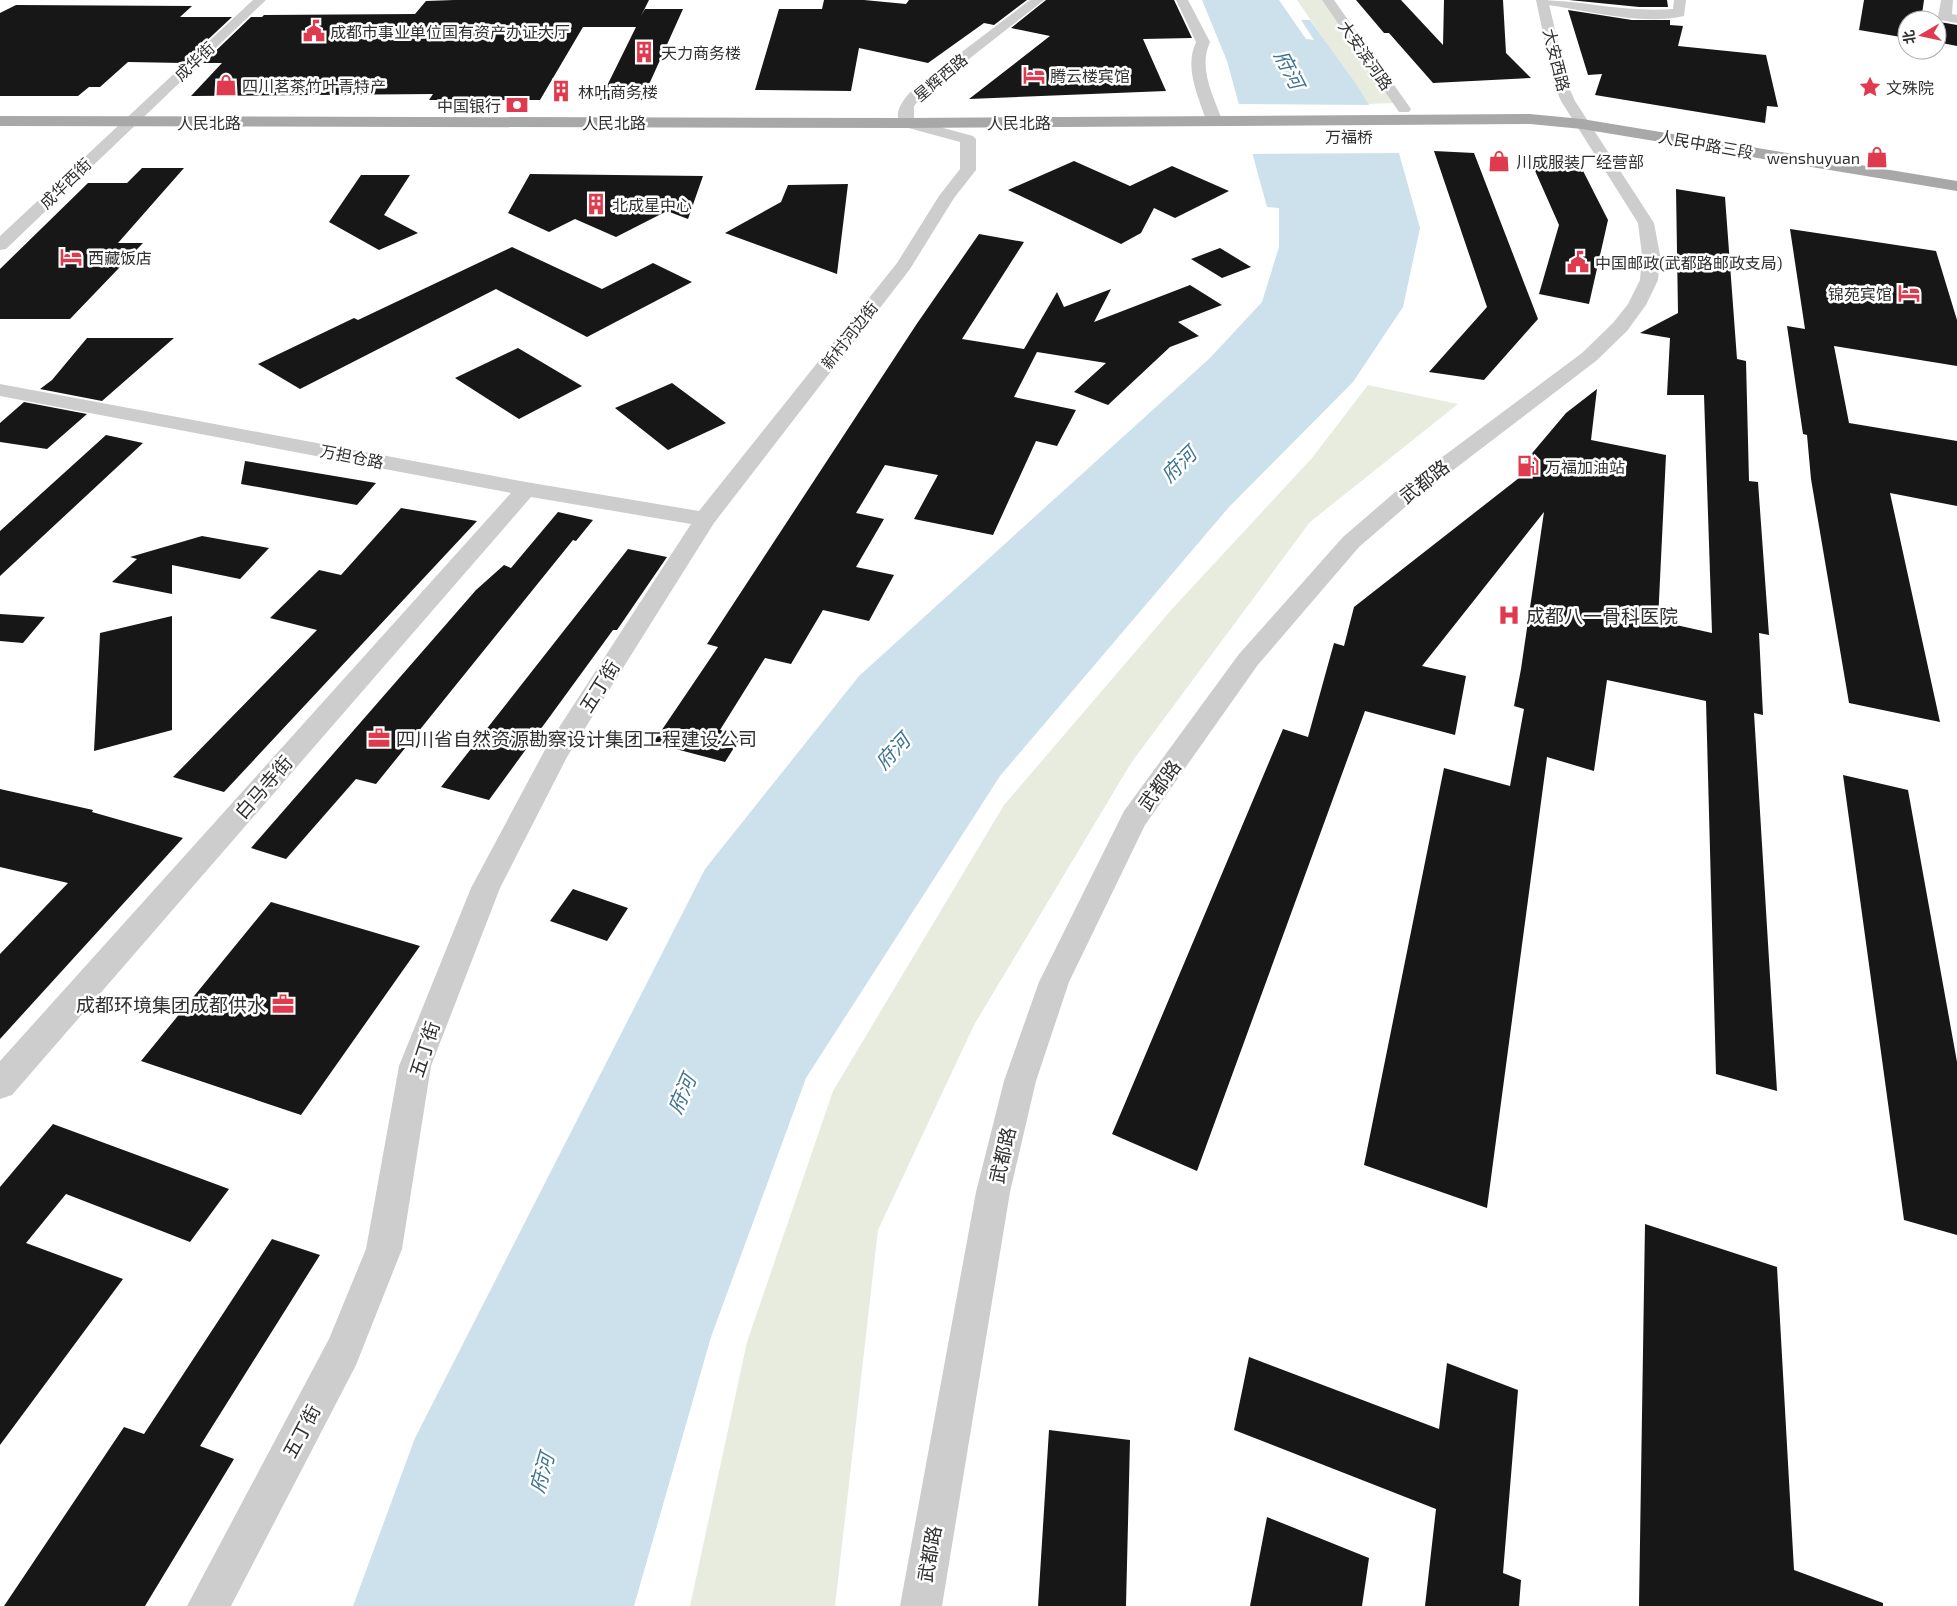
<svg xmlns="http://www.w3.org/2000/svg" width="1957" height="1606" viewBox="0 0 1957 1606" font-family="'Exo 2','Noto Sans SC',sans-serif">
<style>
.green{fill:#e7ecdf}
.water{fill:#cce1eb}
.pier{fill:#fff}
.building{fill:#171717}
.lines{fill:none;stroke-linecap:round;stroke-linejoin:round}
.pedestrian{fill:#cdcdcd;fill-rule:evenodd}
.minor{fill:#cdcdcd;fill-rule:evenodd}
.tertiary{fill:#cdcdcd;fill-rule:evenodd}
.primary{fill:#a8a8a8;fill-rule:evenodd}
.labels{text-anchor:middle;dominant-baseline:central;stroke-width:5;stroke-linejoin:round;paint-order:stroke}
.far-poi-label{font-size:16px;fill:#303030;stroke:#fff;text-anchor:start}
.far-street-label{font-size:16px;fill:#303030;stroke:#fff}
.street-label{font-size:19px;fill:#303030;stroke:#fff}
.poi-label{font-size:19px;fill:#303030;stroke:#fff;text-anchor:start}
.water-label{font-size:20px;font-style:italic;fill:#407590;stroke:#fff}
</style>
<rect width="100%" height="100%" fill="#fff"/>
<path class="green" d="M 1297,0 L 1324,0 L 1394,103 L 1368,104 Z
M 1368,385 L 1458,404 L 1310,522 L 1131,763 L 974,1025 L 878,1230 L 835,1606 L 690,1606 L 747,1342 L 833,1091 L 1004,805 L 1172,609 L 1312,458 Z"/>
<path class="water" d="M 1202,0 L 1279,0 L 1306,39 L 1314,40 L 1301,20 L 1310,20 L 1356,84 L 1399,153 L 1420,228 L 1403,307 L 1353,382 L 1229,507 L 1000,776 L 806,1078 L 711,1337 L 634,1606 L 353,1606 L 415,1438 L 705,869 L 859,676 L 1210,358 L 1262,302 L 1279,247 L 1279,208 L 1267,207 L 1227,61 Z"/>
<path class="pier" d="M 1236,104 L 1372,105 L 1401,153 L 1250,154 Z"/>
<path class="building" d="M 454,0 L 649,0 L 641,16 L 645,9 L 683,9 L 642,100 L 600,100 L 636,27 L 583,27 L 540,100 L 429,100 L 433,94 L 191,96 L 222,63 L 203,63 L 251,17 L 262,17 L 264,15 L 415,14 L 426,1 Z
M 824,0 L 864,0 L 906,4 L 909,0 L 1027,0 L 994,25 L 984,23 L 928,63 L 859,48 L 851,91 L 755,90 L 779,9 L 822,9 Z
M 1046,0 L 1174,0 L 1192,38 L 1143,39 L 1166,91 L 969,99 L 1050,36 L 1011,28 Z
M 1356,0 L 1401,0 L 1443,45 L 1444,0 L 1503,0 L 1506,53 L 1531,78 L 1433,83 L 1389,33 L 1384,33 Z
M 1569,0 L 1667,0 L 1668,7 L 1639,7 Z
M 1864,0 L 1924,0 L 1922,14 L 1936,17 L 1940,22 L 1957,25 L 1957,46 L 1937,42 L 1937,20 L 1907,20 L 1907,38 L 1859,30 Z
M 16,5 L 192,6 L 180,17 L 232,17 L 183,63 L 128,62 L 100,87 L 89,87 L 78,96 L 0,96 L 0,13 Z
M 1568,10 L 1632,20 L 1670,20 L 1670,25 L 1683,26 L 1678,46 L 1766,55 L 1778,107 L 1767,106 L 1765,123 L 1595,95 L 1602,74 L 1588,75 Z
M 1434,151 L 1474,153 L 1538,319 L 1484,380 L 1429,372 L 1487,307 Z
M 1528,155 L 1576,157 L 1608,220 L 1589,304 L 1539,294 L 1559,225 Z
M 1074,161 L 1130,186 L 1172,166 L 1229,191 L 1175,218 L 1154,208 L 1141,233 L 1121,244 L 1008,190 Z
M 142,168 L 184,168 L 118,243 L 143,243 L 70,319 L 0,319 L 0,269 L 88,183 L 127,183 Z
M 530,174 L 703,176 L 688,219 L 667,211 L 616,237 L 575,219 L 549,232 L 508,213 Z
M 361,175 L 410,175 L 384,215 L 418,233 L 379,250 L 329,222 Z
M 848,184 L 837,274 L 725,233 L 781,202 L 788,185 Z
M 1676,189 L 1725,197 L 1737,359 L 1746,361 L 1749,481 L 1758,482 L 1769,635 L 1759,633 L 1763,715 L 1754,713 L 1777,1091 L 1716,1074 L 1706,701 L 1607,680 L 1594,771 L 1547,757 L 1487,1208 L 1364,1165 L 1444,768 L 1510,786 L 1524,709 L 1514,706 L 1521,669 L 1544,512 L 1422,666 L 1466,676 L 1455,735 L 1365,711 L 1197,1171 L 1112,1134 L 1283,729 L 1308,737 L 1334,643 L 1344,646 L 1354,607 L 1533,467 L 1522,465 L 1566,413 L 1597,389 L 1591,440 L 1666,455 L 1658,621 L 1712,633 L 1704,395 L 1667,395 L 1670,338 L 1640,333 L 1678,313 Z
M 1790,229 L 1936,251 L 1957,320 L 1957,366 L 1834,346 L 1849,423 L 1957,441 L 1957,506 L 1890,493 L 1940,722 L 1849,703 L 1811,479 L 1807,435 L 1803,434 L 1787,326 L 1805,329 Z
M 979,234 L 1024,242 L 962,339 L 1024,349 L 1057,292 L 1064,307 L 1111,289 L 1094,322 L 1190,285 L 1222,305 L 1178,322 L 1199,336 L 1170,347 L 1108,405 L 1074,392 L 1106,363 L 1037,352 L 1014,397 L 1076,410 L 1057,446 L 1036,441 L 993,535 L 914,519 L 938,475 L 885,465 L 856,513 L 884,519 L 856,567 L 894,575 L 869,621 L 823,610 L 791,664 L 765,658 L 720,730 L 742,735 L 725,762 L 653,743 L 718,647 L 707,644 L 916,325 Z
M 512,247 L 602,289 L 653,263 L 692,282 L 587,337 L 496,289 L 300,389 L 258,364 L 354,318 L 358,320 Z
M 1220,248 L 1251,267 L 1222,278 L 1191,259 Z
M 87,338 L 174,338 L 102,401 L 40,389 L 52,380 Z
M 518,348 L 582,386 L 519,419 L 455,378 Z
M 672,383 L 726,423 L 668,450 L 615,408 Z
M 24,402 L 87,414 L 47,449 L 0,442 L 0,423 Z
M 106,435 L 143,443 L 0,576 L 0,531 Z
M 245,461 L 376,483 L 357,505 L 241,484 Z
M 401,508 L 477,521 L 224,792 L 173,777 L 317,630 L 270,618 L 319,570 L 341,575 Z
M 558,512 L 593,520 L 576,541 L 573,540 L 376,784 L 356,779 L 286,859 L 251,848 L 476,590 L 504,565 L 511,568 Z
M 202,536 L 269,548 L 240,579 L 172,565 L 172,594 L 112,582 L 137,559 L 130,557 Z
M 628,549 L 667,557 L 617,630 L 613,630 L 489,800 L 441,787 Z
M 0,614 L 45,617 L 23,643 L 0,641 Z
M 172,616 L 172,730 L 94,751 L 100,633 Z
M 1843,775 L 1908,790 L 1957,1062 L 1957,1235 L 1904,1220 Z
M 0,789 L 93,810 L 92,812 L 183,838 L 0,1039 L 0,954 L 68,883 L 0,867 Z
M 573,889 L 628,908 L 607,941 L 550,921 Z
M 271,902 L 420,946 L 301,1115 L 141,1061 Z
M 53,1124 L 229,1189 L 190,1242 L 66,1194 L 26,1243 L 123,1279 L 0,1445 L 0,1187 Z
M 1645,1224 L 1777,1267 L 1794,1570 L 1883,1603 L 1883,1606 L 1639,1606 Z
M 272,1239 L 320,1255 L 200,1446 L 234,1459 L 145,1606 L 4,1606 L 124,1427 L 144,1434 Z
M 1249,1357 L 1439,1429 L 1447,1363 L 1518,1390 L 1503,1573 L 1521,1580 L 1519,1606 L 1425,1606 L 1436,1509 L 1234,1430 Z
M 1049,1430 L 1130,1440 L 1126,1606 L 1038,1606 Z
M 1267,1517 L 1369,1558 L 1362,1606 L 1250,1606 Z"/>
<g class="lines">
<path class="pedestrian" d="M 1941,0 L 1953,0 L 1952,14 L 1957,15 L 1957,23 L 1940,20 L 1938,17 Z"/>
<path class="minor" d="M 253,0 L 266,0 L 6,249 L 0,250 L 0,236 Z
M 1030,0 L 1044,0 L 923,95 L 914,106 L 914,120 L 973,136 L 976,139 L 976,170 L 954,198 L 910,269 L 714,523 L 567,757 L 500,888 L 431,1066 L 402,1249 L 356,1365 L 231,1606 L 187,1606 L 329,1339 L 366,1249 L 399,1066 L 471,888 L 547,746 L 691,524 L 531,497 L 12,1095 L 0,1099 L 0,1061 L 511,493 L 0,396 L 0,384 L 526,482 L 699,511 L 897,263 L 939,196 L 960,169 L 960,142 L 901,126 C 892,112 904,99 913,89 Z
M 1176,0 L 1188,0 L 1210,42 C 1198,68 1213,95 1222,120 L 1219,123 L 1214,125 L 1206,120 C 1198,95 1184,68 1196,42 Z
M 1322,0 L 1334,0 L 1411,109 L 1409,112 L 1399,112 Z
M 1536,0 C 1582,0 1627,13 1673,9 L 1674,0 L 1686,0 L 1684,16 C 1642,26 1584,10 1542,4 Z"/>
<path class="tertiary" d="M 1536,0 L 1548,0 L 1568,85 L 1575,101 L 1654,223 L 1660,255 L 1658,280 L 1646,305 L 1627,331 L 1596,361 L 1410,503 L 1359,547 L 1257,666 L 1145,825 L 1069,982 L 1036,1081 L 1010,1192 L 942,1606 L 900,1606 L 976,1192 L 1004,1081 L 1039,982 L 1124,811 L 1239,654 L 1343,537 L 1394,493 L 1582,353 L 1613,323 L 1628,304 L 1640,280 L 1642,255 L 1638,223 L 1561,101 L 1554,85 Z"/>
<path class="primary" d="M 1530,114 L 1582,119 L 1957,181 L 1957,191 L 1582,129 L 1530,124 L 906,128 L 0,126 L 0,116 L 906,118 Z"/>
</g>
<defs>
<g id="civic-bare" transform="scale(1.725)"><path d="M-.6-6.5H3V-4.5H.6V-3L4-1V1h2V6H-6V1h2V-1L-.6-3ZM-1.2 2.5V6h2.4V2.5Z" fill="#e03a4e" stroke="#fff" stroke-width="2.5" paint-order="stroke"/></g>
<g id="building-bare" transform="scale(1.725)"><path d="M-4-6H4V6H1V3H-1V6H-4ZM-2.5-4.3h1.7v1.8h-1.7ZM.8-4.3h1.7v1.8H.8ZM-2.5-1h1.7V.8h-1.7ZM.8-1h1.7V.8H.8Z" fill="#e03a4e" stroke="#fff" stroke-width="2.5" paint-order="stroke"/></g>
<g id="hotel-bare" transform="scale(1.725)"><path d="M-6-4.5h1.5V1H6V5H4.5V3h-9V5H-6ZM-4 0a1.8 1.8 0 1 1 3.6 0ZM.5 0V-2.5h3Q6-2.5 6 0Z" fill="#e03a4e" stroke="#fff" stroke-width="2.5" paint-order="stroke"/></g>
<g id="shop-bare" transform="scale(1.725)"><path d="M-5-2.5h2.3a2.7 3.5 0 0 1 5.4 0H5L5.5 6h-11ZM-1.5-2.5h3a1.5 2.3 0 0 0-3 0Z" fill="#e03a4e" stroke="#fff" stroke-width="2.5" paint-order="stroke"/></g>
<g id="sight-bare" transform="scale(1.725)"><path d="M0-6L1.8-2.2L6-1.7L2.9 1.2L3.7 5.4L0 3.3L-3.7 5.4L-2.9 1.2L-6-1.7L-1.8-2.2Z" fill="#e03a4e" stroke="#fff" stroke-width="2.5" paint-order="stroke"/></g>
<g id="bank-bare" transform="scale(1.725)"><path d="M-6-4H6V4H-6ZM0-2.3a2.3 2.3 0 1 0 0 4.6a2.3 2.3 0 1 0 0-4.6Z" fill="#e03a4e" stroke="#fff" stroke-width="2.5" paint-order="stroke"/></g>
<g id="fuel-bare" transform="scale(1.725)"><path d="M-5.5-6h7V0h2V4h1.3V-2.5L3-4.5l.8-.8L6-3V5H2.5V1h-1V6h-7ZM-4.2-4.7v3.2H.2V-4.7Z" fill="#e03a4e" stroke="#fff" stroke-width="2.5" paint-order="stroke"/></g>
<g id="hospital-bare" transform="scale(1.725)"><path d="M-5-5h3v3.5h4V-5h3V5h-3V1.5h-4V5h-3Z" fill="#e03a4e" stroke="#fff" stroke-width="2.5" paint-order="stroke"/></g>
<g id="office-bare" transform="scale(1.725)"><path d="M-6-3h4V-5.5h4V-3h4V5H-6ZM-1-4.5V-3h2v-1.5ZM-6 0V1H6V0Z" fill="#e03a4e" stroke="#fff" stroke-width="2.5" paint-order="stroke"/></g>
</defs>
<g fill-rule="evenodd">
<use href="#civic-bare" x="314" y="31"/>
<use href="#building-bare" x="644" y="52"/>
<use href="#hotel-bare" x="1034" y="75"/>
<use href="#shop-bare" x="226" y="85"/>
<use href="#sight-bare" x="1870" y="87"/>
<use href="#building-bare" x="561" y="91"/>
<use href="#bank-bare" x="517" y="105"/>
<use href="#shop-bare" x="1877" y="157"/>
<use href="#shop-bare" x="1499" y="161"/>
<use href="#building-bare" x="596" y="204"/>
<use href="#hotel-bare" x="71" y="257"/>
<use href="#civic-bare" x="1578" y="262"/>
<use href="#hotel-bare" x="1909" y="293"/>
<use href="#fuel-bare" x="1528" y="466"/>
<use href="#hospital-bare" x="1509" y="615"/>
<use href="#office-bare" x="379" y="738"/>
<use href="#office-bare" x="283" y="1004"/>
</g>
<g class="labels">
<g class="far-poi-label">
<text x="330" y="31">成都市事业单位国有资产办证大厅</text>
<text x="661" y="52">天力商务楼</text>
<text x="1050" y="75">腾云楼宾馆</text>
<text x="242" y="85">四川茗茶竹叶青特产</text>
<text x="1886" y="87">文殊院</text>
<text x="578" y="91">林叶商务楼</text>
<text x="501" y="105" text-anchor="end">中国银行</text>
<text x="1860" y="157" text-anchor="end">wenshuyuan</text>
<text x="1516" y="161">川成服装厂经营部</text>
<text x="612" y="204">北成星中心</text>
<text x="88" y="257">西藏饭店</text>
<text x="1595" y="262">中国邮政(武都路邮政支局)</text>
<text x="1892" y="293" text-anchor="end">锦苑宾馆</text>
<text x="1545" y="466">万福加油站</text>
</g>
<g class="far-street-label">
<text transform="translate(1366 55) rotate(55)">大安滨河路</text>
<text transform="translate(1557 60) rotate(76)">大安西路</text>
<text transform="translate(194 61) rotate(-43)">成华街</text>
<text transform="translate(940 77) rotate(-40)">星辉西路</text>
<text x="209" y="122">人民北路</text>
<text x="614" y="122">人民北路</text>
<text x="1019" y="122">人民北路</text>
<text x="1349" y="136">万福桥</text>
<text transform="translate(1706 144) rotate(10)">人民中路三段</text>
<text transform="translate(65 183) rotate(-44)">成华西街</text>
<text transform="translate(849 335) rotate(-52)">新村河边街</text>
<text transform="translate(352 456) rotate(11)">万担仓路</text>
</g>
<g class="street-label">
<text transform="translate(1424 481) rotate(-38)">武都路</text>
<text transform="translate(599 686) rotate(-58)">五丁街</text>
<text transform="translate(1159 785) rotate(-54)">武都路</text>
<text transform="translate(263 787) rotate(-49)">白马寺街</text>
<text transform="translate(424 1049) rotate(-72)">五丁街</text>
<text transform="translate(1002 1155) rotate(-77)">武都路</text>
<text transform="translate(301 1431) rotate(-62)">五丁街</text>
<text transform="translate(929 1554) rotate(-80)">武都路</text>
</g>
<g class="poi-label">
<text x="1526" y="615">成都八一骨科医院</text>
<text x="396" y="738">四川省自然资源勘察设计集团工程建设公司</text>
<text x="266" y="1004" text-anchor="end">成都环境集团成都供水</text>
</g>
<g class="water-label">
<text transform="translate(1290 69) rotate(63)">府河</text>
<text transform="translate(1178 464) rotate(-45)">府河</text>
<text transform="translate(892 751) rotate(-47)">府河</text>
<text transform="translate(681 1094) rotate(-66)">府河</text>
<text transform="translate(541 1473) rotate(-74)">府河</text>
</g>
</g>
<g transform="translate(1922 35) rotate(261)"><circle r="24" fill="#ffffff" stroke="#acacac"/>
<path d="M0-4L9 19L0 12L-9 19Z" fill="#e03a4e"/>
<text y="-8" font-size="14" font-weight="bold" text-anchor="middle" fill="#303030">北</text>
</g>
</svg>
